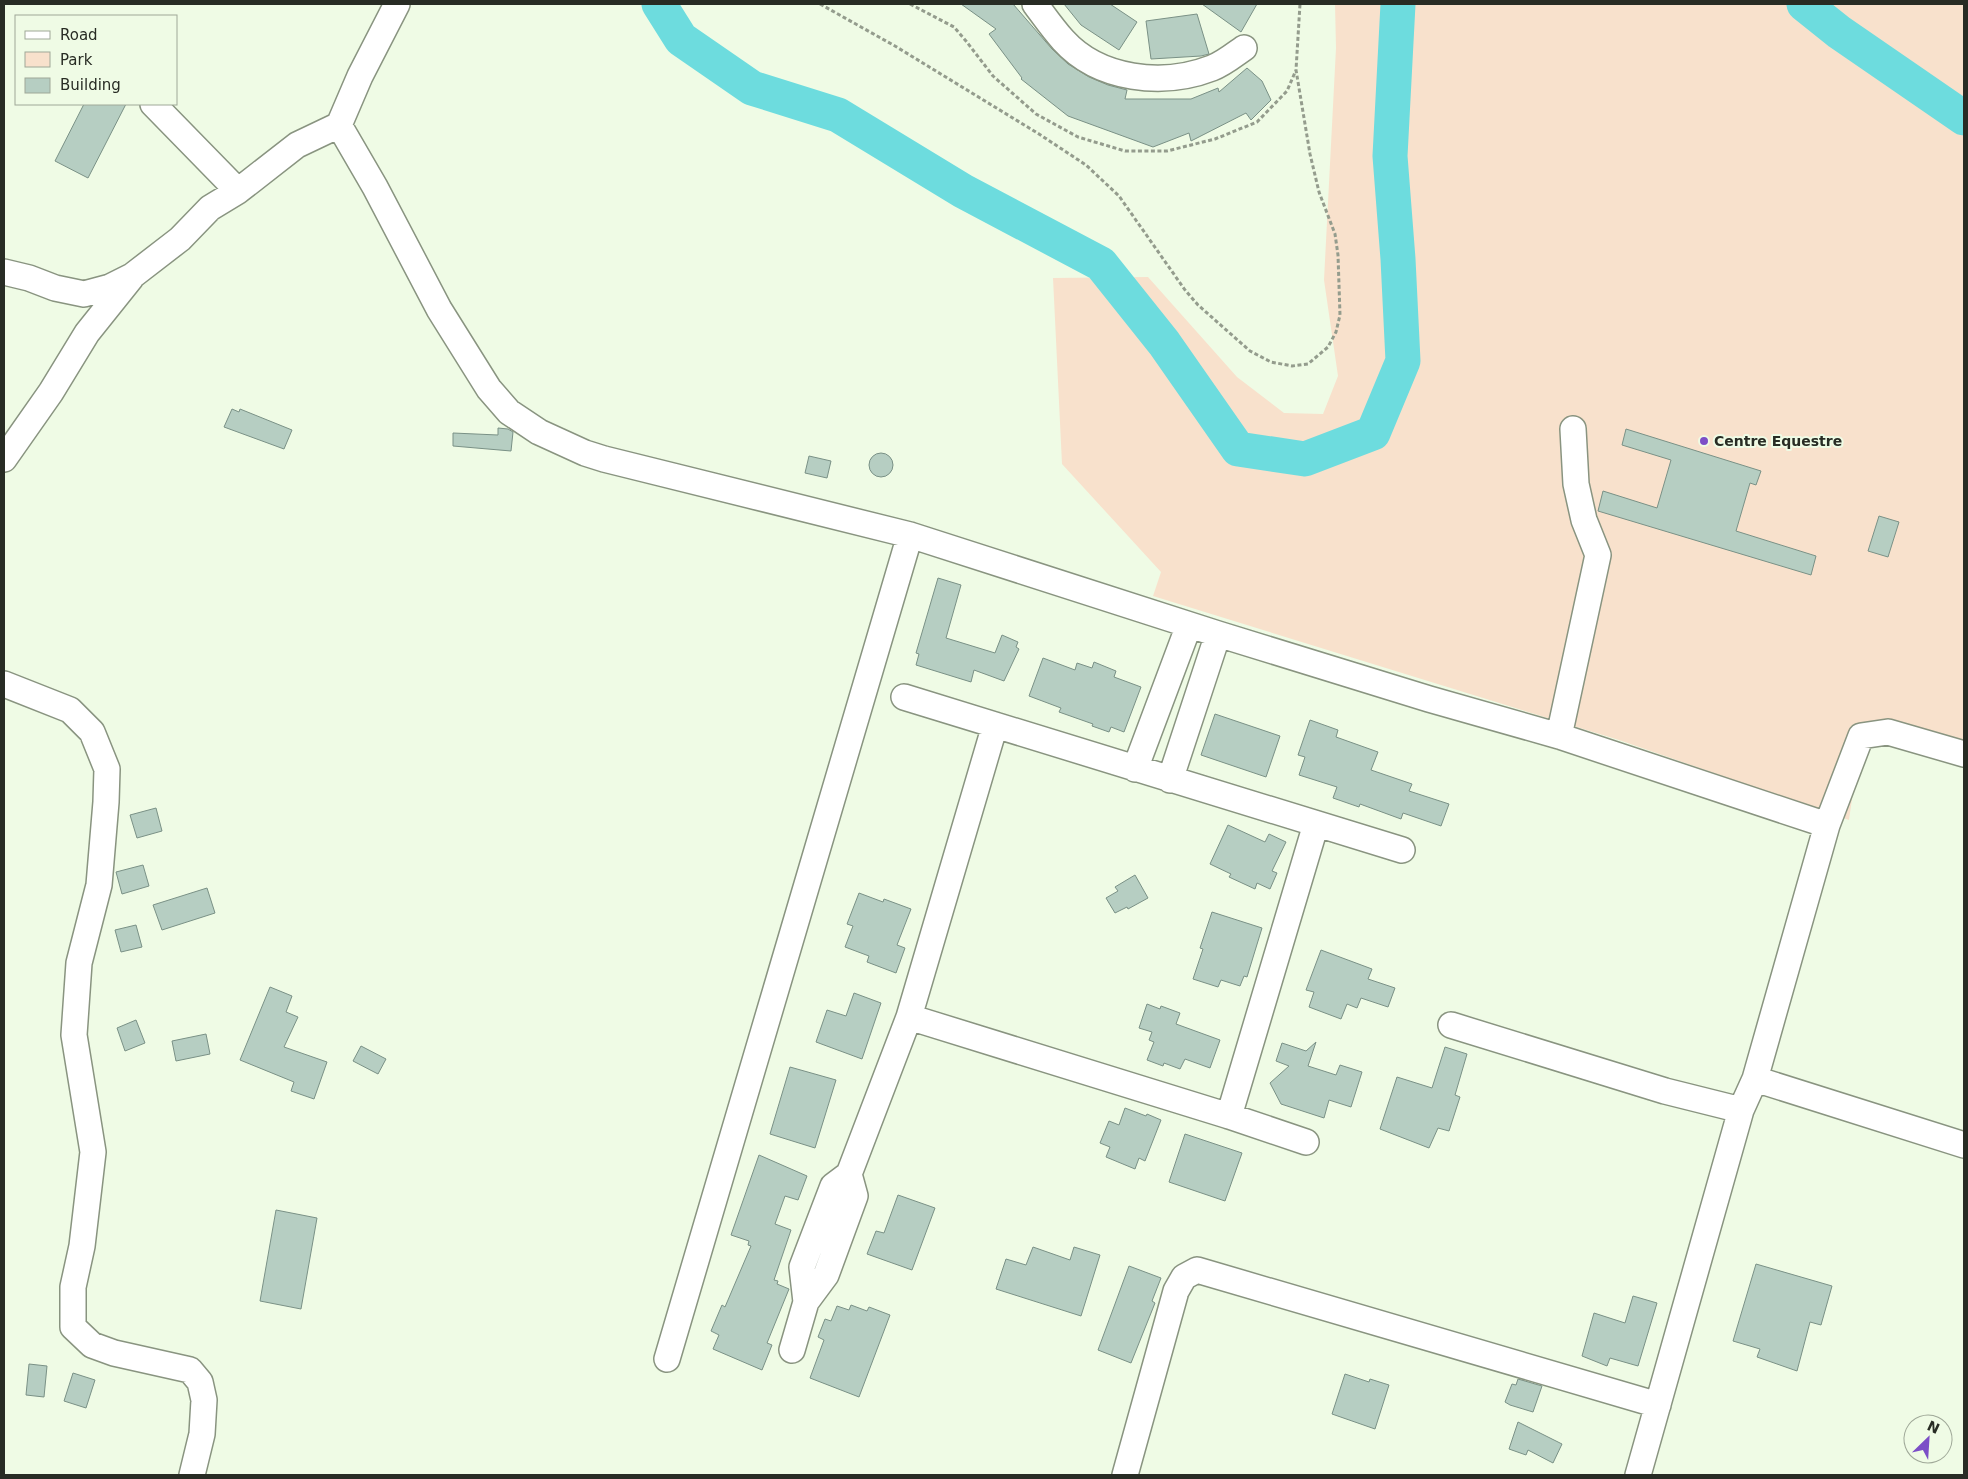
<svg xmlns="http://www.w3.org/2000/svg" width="1968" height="1479" viewBox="0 0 1968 1479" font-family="'DejaVu Sans',sans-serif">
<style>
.green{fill:#f8e1cc}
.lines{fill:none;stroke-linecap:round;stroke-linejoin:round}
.river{stroke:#6ddcde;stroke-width:35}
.building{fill:#b6cec2;stroke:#7a9186}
.minor-casing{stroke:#899480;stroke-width:28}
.path{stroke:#949c8d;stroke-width:3;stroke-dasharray:4 2.5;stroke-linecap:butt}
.minor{stroke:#fff;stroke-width:25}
.poi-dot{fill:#7c4ec7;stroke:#effbe5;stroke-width:2}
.labels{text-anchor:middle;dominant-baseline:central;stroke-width:4;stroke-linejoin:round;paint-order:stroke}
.poi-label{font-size:14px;font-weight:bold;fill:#282c24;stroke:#effbe5;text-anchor:start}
</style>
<rect width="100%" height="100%" fill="#effbe5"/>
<path class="green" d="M 1335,4 L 1964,4 L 1964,763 L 1861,736 L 1849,820 L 1619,740 L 1153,596 L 1161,572 L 1062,464 L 1053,278 L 1148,277 L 1237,377 L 1284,413 L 1323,414 L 1338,376 L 1324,280 L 1336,48 Z"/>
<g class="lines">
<path class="river" d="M 659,4 L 681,39 L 752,88 L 838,115 L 963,191 L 1101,264 L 1164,343 L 1238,449 L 1305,459 L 1373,433 L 1403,361 L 1398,259 L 1390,156 L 1398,4
M 1804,4 L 1839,32 L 1964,118"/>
</g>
<path class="building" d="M 961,4 L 1013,4 L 1052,49 L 1068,64 L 1089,77 L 1108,85 L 1127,90 L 1125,99 L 1191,99 L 1218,88 L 1219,92 L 1247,68 L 1262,81 L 1271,100 L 1251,120 L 1246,113 L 1191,141 L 1189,133 L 1153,147 L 1068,116 L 1021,79 L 1022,78 L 989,34 L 996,29 Z
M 1064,4 L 1110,4 L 1137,22 L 1119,50 L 1081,25 Z
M 1202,4 L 1257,4 L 1241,32 Z
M 1197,14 L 1209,54 L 1201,56 L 1151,59 L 1146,21 Z
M 84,104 L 126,104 L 88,178 L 55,161 Z
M 232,409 L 239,412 L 240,409 L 292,430 L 284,449 L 224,427 Z
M 498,428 L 508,429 L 513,432 L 511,451 L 453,446 L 453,433 L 498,435 Z
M 1626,429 L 1761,471 L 1756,485 L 1750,483 L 1736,531 L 1816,556 L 1811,575 L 1598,511 L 1603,491 L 1657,508 L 1671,460 L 1622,445 Z
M869 465a12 12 0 1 1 24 0a12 12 0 1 1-24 0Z
M 809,456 L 831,461 L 827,478 L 805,473 Z
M 1879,516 L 1899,522 L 1888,557 L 1868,551 Z
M 938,578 L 961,585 L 946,638 L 995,653 L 1002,635 L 1018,642 L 1016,647 L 1019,649 L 1004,681 L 974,670 L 971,682 L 916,665 L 919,654 L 916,653 Z
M 1043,658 L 1075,670 L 1077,663 L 1092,668 L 1094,662 L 1116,671 L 1114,677 L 1141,687 L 1124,732 L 1111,727 L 1109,732 L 1092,726 L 1093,724 L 1059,712 L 1061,708 L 1029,696 Z
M 1215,714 L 1280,736 L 1266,777 L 1201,755 Z
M 1310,720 L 1338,730 L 1336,737 L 1378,752 L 1371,770 L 1412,784 L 1409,791 L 1449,804 L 1441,826 L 1403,813 L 1401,819 L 1360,804 L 1359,807 L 1333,798 L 1337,787 L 1299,775 L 1305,757 L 1298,755 Z
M 156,808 L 162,831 L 137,838 L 130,815 Z
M 1228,825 L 1265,842 L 1269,834 L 1286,842 L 1272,871 L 1277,873 L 1270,889 L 1257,883 L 1255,889 L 1229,877 L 1231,874 L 1210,864 Z
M 143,865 L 149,886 L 122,894 L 116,872 Z
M 1135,875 L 1148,898 L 1128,909 L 1127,907 L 1115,913 L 1106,898 L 1118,891 L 1115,887 Z
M 207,888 L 215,913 L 162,930 L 153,905 Z
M 859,893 L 883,902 L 884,899 L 911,909 L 897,945 L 905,948 L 896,973 L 867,962 L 869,956 L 845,947 L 853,926 L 847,924 Z
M 1212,912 L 1262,928 L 1247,977 L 1244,976 L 1240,986 L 1221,980 L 1218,987 L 1193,979 L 1203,949 L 1200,948 Z
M 136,925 L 142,947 L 121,952 L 115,930 Z
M 1321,950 L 1372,969 L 1368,979 L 1395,988 L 1388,1007 L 1361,998 L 1357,1008 L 1347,1004 L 1341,1019 L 1309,1007 L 1314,992 L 1306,990 Z
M 270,987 L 292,996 L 286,1012 L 298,1017 L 284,1047 L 327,1062 L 314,1099 L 291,1091 L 294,1082 L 240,1060 Z
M 854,993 L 881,1003 L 862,1059 L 816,1042 L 827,1010 L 846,1016 Z
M 1147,1004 L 1160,1009 L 1161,1006 L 1180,1013 L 1176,1024 L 1220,1040 L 1210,1068 L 1185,1059 L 1180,1069 L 1164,1063 L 1163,1066 L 1147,1060 L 1154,1042 L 1149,1040 L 1152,1032 L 1139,1028 Z
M 136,1020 L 145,1043 L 125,1051 L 117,1028 Z
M 206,1034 L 210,1054 L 176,1061 L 172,1041 Z
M 1316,1042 L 1308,1066 L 1336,1075 L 1340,1065 L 1362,1072 L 1351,1107 L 1329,1100 L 1324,1118 L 1281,1104 L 1270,1083 L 1289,1066 L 1276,1061 L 1282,1043 L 1306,1051 Z
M 361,1046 L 386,1059 L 378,1074 L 353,1061 Z
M 1445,1047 L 1467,1054 L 1455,1095 L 1460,1097 L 1449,1131 L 1438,1128 L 1429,1148 L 1380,1129 L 1397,1077 L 1432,1088 Z
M 790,1067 L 836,1080 L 815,1148 L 770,1134 Z
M 1125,1108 L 1146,1116 L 1147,1114 L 1161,1120 L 1145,1161 L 1139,1158 L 1135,1169 L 1106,1157 L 1110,1147 L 1100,1143 L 1109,1121 L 1119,1125 Z
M 1185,1134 L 1242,1153 L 1225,1201 L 1169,1182 Z
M 759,1155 L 807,1176 L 798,1200 L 785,1196 L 775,1224 L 791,1230 L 774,1280 L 778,1281 L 777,1284 L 789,1289 L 767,1343 L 772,1345 L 762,1370 L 713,1349 L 719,1335 L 711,1331 L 722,1305 L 725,1307 L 751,1246 L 748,1245 L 749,1241 L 731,1235 Z
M 898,1195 L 935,1208 L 912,1270 L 867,1254 L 876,1231 L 884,1233 Z
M 276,1210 L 317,1218 L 301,1309 L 260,1301 Z
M 1033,1247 L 1070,1260 L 1074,1247 L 1100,1255 L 1081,1316 L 996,1289 L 1006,1259 L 1026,1265 Z
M 1756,1264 L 1832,1286 L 1821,1325 L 1810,1322 L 1797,1371 L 1757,1357 L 1760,1349 L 1733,1341 Z
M 1129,1266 L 1161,1278 L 1152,1301 L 1155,1303 L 1131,1363 L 1098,1350 Z
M 1633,1296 L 1657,1303 L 1638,1366 L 1610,1358 L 1607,1366 L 1582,1356 L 1594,1313 L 1625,1323 Z
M 851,1305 L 867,1311 L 869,1307 L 890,1315 L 859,1397 L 810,1378 L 824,1340 L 818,1337 L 825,1319 L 831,1321 L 837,1306 L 849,1310 Z
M 29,1364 L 47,1366 L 44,1397 L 26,1395 Z
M 73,1373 L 95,1380 L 86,1408 L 64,1401 Z
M 1345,1374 L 1369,1382 L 1370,1379 L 1389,1385 L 1375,1429 L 1332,1414 Z
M 1518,1379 L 1542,1386 L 1533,1412 L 1510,1405 L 1505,1402 L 1512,1384 L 1516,1385 Z
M 1518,1422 L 1562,1444 L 1553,1463 L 1528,1450 L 1526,1455 L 1509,1449 Z"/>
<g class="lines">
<g class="minor-casing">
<path id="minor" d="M 397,4 L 360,76 L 339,125 L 375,187 L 439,309 L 489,389 L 509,412 L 539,432 L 585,453 L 604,459 L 910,535 L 1218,634 L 1429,699 L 1559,736 L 1827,825
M 1035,4 C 1044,16 1053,29 1063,40 C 1099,80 1163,87 1212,68 C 1223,64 1234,55 1244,48
M 153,104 L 238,191
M 4,272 L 29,278 L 55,288 L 84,294 L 110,287 L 132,276 L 180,239 L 210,208 L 238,191 L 297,145 L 339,125
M 4,459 L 51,392 L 87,333 L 131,278
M 4,684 L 70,710 L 92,732 L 107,769 L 106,802 L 99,885 L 79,963 L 74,1035 L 93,1152 L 82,1246 L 73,1287 L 73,1327 L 92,1345 L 114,1353 L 190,1370 L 200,1382 L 204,1400 L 202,1434 L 192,1475
M 904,697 L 1402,850
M 1559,736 L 1598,555 L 1584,520 L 1576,484 L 1573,429
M 1135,769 L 1189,625
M 1170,780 L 1218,634
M 909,1017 L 1229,1116 L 1306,1142
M 1451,1025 L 1665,1091 L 1741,1110
M 1755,1079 L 1964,1145
M 1229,1116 L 1316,824
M 806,1302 L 826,1275 L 855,1196 L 849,1174
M 792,1350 L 806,1302 L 802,1267 L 833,1186 L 849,1174 L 909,1017 L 995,725
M 667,1359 L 910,535
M 1125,1475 L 1176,1291 L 1184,1277 L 1197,1270 L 1658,1405
M 1638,1475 L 1741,1110 L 1755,1079 L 1827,825 L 1861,736 L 1888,732 L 1964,754"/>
</g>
<path class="path" d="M 820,4 L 895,46 L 1039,134 L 1086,165 L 1119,196 L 1185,290 L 1198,305 L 1250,351 L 1271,362 L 1292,366 L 1308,364 L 1328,347 L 1336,332 L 1340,315 L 1338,255 L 1335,234 L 1319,192 L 1310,154 L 1296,70 L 1300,4
M 910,4 L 954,27 L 966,41 L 993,76 L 1036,114 L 1078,137 L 1125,151 L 1167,151 L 1215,139 L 1257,122 L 1287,91 L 1296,70"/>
<use href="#minor" class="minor"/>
</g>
<circle class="poi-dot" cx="1704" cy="441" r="5"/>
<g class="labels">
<g class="poi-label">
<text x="1714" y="441">Centre Equestre</text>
</g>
</g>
<rect width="1968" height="1479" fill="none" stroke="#282c24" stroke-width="10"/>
<rect x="15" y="15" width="162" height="90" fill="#effbe5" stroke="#9fa898"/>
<rect x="25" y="31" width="25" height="8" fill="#ffffff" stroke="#9fa898"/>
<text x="60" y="40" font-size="15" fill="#282c24">Road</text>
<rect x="25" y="52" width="25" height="15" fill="#f8e1cc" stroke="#9fa898"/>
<text x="60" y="65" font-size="15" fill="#282c24">Park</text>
<rect x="25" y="78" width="25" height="15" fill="#b6cec2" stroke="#9fa898"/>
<text x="60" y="90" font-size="15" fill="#282c24">Building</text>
<g transform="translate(1928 1439) rotate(25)"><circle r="24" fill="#effbe5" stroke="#9fa898"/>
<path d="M0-4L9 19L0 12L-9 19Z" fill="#7c4ec7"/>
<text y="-8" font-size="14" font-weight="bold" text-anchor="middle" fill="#282c24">N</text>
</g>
</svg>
